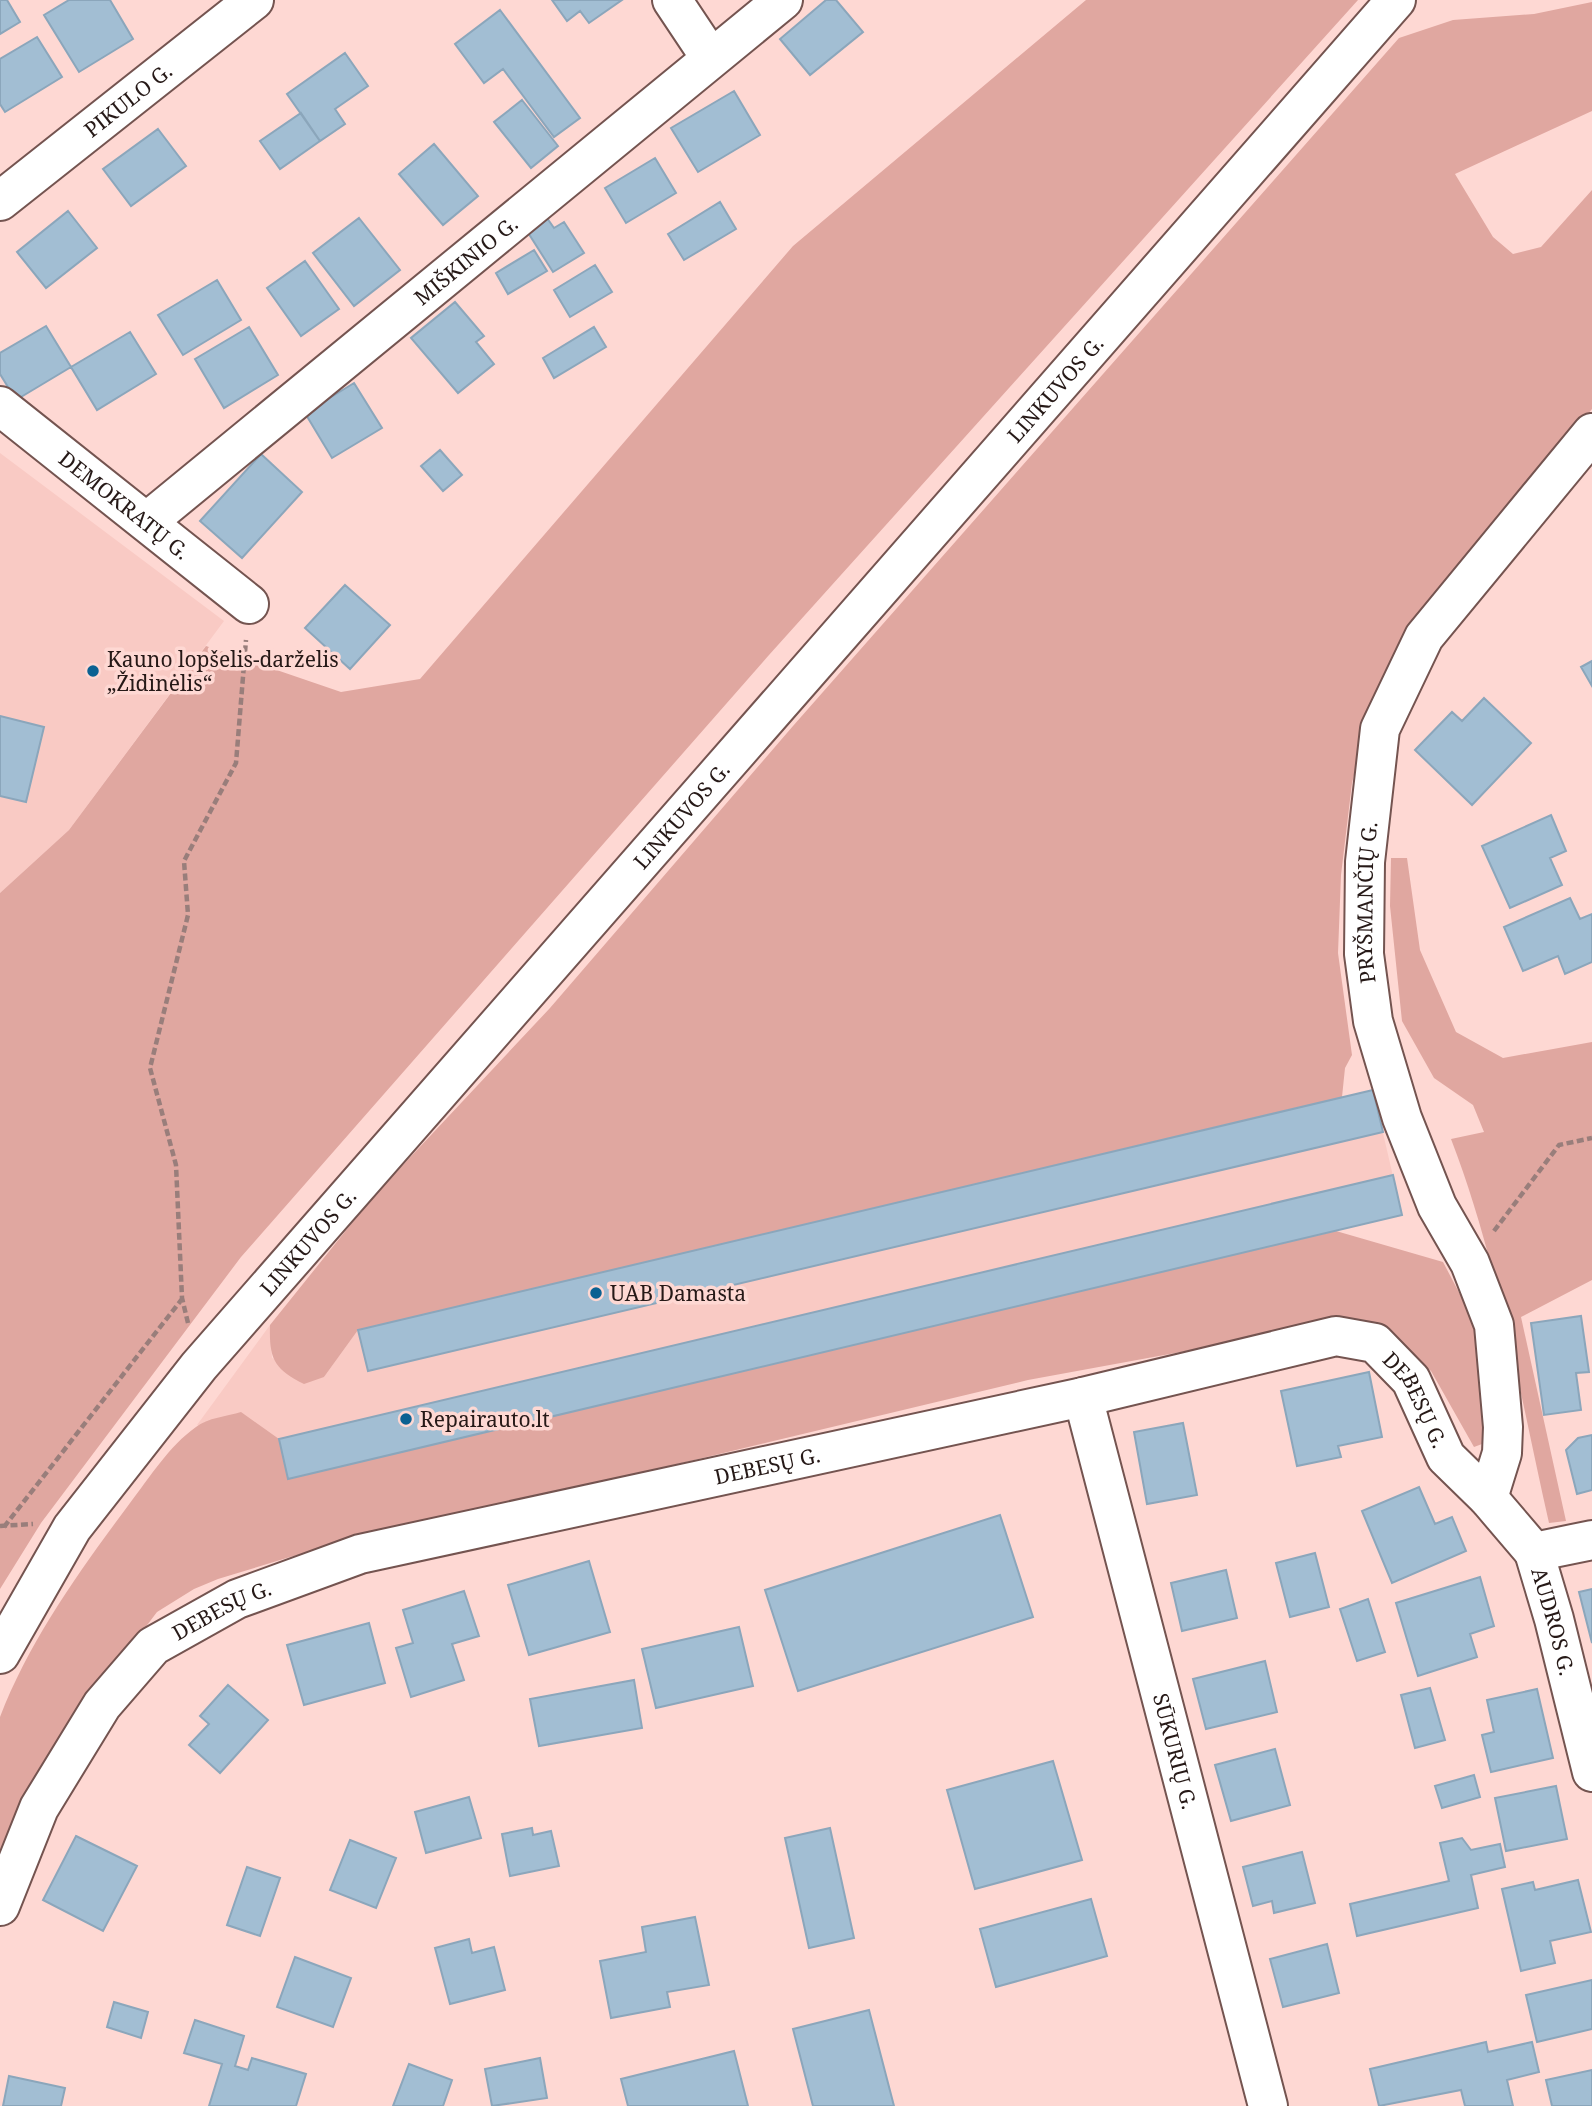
<svg xmlns="http://www.w3.org/2000/svg" width="1592" height="2106" viewBox="0 0 1592 2106" font-family="'Noto Serif',serif">
<style>
.built{fill:#f9cac4}
.green{fill:#e0a7a0}
.building{fill:#a2bed3;stroke:#8ba6bb;stroke-width:2}
.lines{fill:none;stroke-linecap:round;stroke-linejoin:round}
.street-casing{stroke:#745450;stroke-width:42}
.primary-casing{stroke:#745450;stroke-width:42}
.path{stroke:#997e7b;stroke-width:4.5;stroke-dasharray:7 3.5;stroke-linecap:butt}
.street{stroke:#fff;stroke-width:38}
.primary{stroke:#fff;stroke-width:38}
.poi-dot{fill:#0b6192;stroke:#fed8d3;stroke-width:2.5}
.labels{text-anchor:middle;dominant-baseline:central;stroke-width:7;stroke-linejoin:round;paint-order:stroke}
.street-label{font-size:21px;fill:#261917;stroke:#fed8d3}
.poi-label{font-size:21px;fill:#261917;stroke:#fed8d3;text-anchor:start}
</style>
<rect width="100%" height="100%" fill="#fed8d3"/>
<path class="built" d="M 0,453 L 224,621 L 69,830 L 0,893 Z
M 1373,1090 L 1402,1215 L 288,1479 L 197,1425 L 270,1325 L 272,1358 L 324,1377 L 358,1330 Z"/>
<path class="green" d="M 1086,0 L 1358,0 L 769,655 L 241,1257 L 41,1523 L 0,1589 L 0,893 L 69,830 L 206,646 L 341,692 L 420,679 L 793,246 Z
M 1592,2 L 1592,111 L 1455,174 L 1493,237 L 1513,254 L 1541,247 L 1592,190 L 1592,409 L 1444,587 L 1373,698 L 1352,783 L 1341,875 L 1338,953 L 1352,1055 L 1345,1068 L 1342,1097 L 358,1330 L 324,1377 L 304,1384 C 274,1369 269,1359 270,1325 L 372,1198 L 550,1008 L 793,726 L 1399,38 L 1453,20 L 1534,14 Z
M 1391,858 L 1407,858 L 1420,950 L 1456,1032 L 1503,1058 L 1592,1042 L 1592,1280 L 1521,1317 L 1566,1521 L 1549,1523 C 1520,1395 1498,1261 1451,1139 L 1484,1132 L 1473,1105 L 1434,1078 L 1402,1021 L 1390,906 Z
M 1336,1231 L 1443,1262 L 1474,1321 L 1486,1431 L 1482,1444 L 1474,1447 L 1431,1371 L 1384,1332 L 1334,1324 L 1028,1380 L 290,1557 L 218,1579 L 194,1589 L 157,1612 L 123,1657 L 0,1871 L 0,1717 C 30,1639 81,1569 130,1503 C 150,1477 169,1446 196,1427 C 207,1418 228,1416 241,1412 L 279,1439 L 289,1478 Z"/>
<path class="building" d="M 0,0 L 7,0 L 20,22 L 0,34 Z
M 69,0 L 110,0 L 133,39 L 79,72 L 44,15 Z
M 552,0 L 622,0 L 589,23 L 580,11 L 567,21 Z
M 826,0 L 836,0 L 863,32 L 810,75 L 780,39 Z
M 500,10 L 580,118 L 554,137 L 503,69 L 484,83 L 455,44 Z
M 37,37 L 62,77 L 5,112 L 0,104 L 0,59 Z
M 345,53 L 368,86 L 335,109 L 345,124 L 320,141 L 287,94 Z
M 734,91 L 760,135 L 698,172 L 671,128 Z
M 522,100 L 558,146 L 531,168 L 494,122 Z
M 301,113 L 320,141 L 280,169 L 260,141 Z
M 158,129 L 186,166 L 131,206 L 103,169 Z
M 434,144 L 478,196 L 443,225 L 399,174 Z
M 655,158 L 676,193 L 626,223 L 605,188 Z
M 720,202 L 736,229 L 684,260 L 668,234 Z
M 68,211 L 97,248 L 46,288 L 17,252 Z
M 359,218 L 400,270 L 354,306 L 313,253 Z
M 547,218 L 554,228 L 564,222 L 584,253 L 553,272 L 527,231 Z
M 534,250 L 547,271 L 508,294 L 496,273 Z
M 305,261 L 339,309 L 301,336 L 267,288 Z
M 595,265 L 612,292 L 570,317 L 554,290 Z
M 217,280 L 241,320 L 183,355 L 158,315 Z
M 455,302 L 484,336 L 476,342 L 494,364 L 458,393 L 411,338 Z
M 46,326 L 71,367 L 16,400 L 0,374 L 0,353 Z
M 249,327 L 278,375 L 224,408 L 195,359 Z
M 594,327 L 606,347 L 554,378 L 543,358 Z
M 130,332 L 156,374 L 97,410 L 71,367 Z
M 354,383 L 382,428 L 332,458 L 305,413 Z
M 440,450 L 462,475 L 443,491 L 421,466 Z
M 261,454 L 302,492 L 242,558 L 200,521 Z
M 345,585 L 390,625 L 350,669 L 305,628 Z
M 1592,661 L 1592,686 L 1581,667 Z
M 1484,698 L 1531,743 L 1472,805 L 1415,750 L 1452,712 L 1462,721 Z
M 0,716 L 44,727 L 26,802 L 0,796 Z
M 1551,815 L 1566,851 L 1550,858 L 1562,885 L 1510,908 L 1482,846 Z
M 1570,898 L 1580,919 L 1592,914 L 1592,962 L 1565,974 L 1558,956 L 1523,971 L 1504,927 Z
M 1373,1090 L 1383,1132 L 368,1371 L 358,1330 Z
M 1393,1175 L 1402,1215 L 288,1479 L 279,1439 Z
M 1581,1316 L 1589,1372 L 1576,1373 L 1581,1410 L 1544,1415 L 1531,1323 Z
M 1369,1372 L 1382,1437 L 1338,1446 L 1341,1457 L 1297,1466 L 1281,1391 Z
M 1183,1423 L 1197,1495 L 1147,1504 L 1134,1432 Z
M 1592,1435 L 1592,1490 L 1577,1494 L 1566,1450 L 1578,1438 Z
M 1419,1487 L 1435,1524 L 1452,1517 L 1466,1551 L 1392,1583 L 1362,1511 Z
M 1000,1515 L 1033,1617 L 798,1691 L 765,1590 Z
M 1315,1553 L 1329,1607 L 1290,1617 L 1276,1563 Z
M 589,1561 L 610,1632 L 529,1655 L 508,1585 Z
M 1226,1570 L 1237,1618 L 1182,1631 L 1171,1583 Z
M 1480,1577 L 1494,1626 L 1470,1634 L 1477,1657 L 1418,1676 L 1396,1603 Z
M 1592,1589 L 1592,1643 L 1579,1592 Z
M 464,1591 L 479,1636 L 452,1644 L 464,1680 L 411,1697 L 396,1648 L 413,1643 L 403,1610 Z
M 1368,1599 L 1385,1652 L 1357,1661 L 1340,1609 Z
M 369,1623 L 385,1683 L 304,1705 L 287,1645 Z
M 739,1627 L 753,1686 L 656,1708 L 642,1649 Z
M 1265,1661 L 1277,1712 L 1206,1729 L 1193,1679 Z
M 634,1680 L 642,1728 L 539,1746 L 530,1699 Z
M 228,1685 L 268,1720 L 220,1773 L 189,1745 L 209,1724 L 200,1716 Z
M 1430,1688 L 1445,1740 L 1415,1748 L 1401,1695 Z
M 1537,1689 L 1553,1758 L 1491,1772 L 1482,1735 L 1494,1732 L 1487,1700 Z
M 1275,1749 L 1290,1805 L 1231,1821 L 1215,1765 Z
M 1053,1761 L 1082,1860 L 975,1889 L 947,1790 Z
M 1474,1775 L 1480,1797 L 1442,1808 L 1435,1786 Z
M 1556,1786 L 1567,1839 L 1506,1851 L 1495,1798 Z
M 469,1797 L 481,1838 L 426,1853 L 415,1812 Z
M 532,1828 L 533,1835 L 551,1831 L 559,1866 L 510,1876 L 502,1834 Z
M 830,1828 L 854,1938 L 809,1948 L 785,1838 Z
M 76,1836 L 137,1866 L 103,1931 L 43,1900 Z
M 1462,1838 L 1471,1850 L 1500,1844 L 1505,1867 L 1471,1875 L 1478,1908 L 1357,1936 L 1350,1904 L 1449,1881 L 1440,1843 Z
M 350,1840 L 396,1858 L 376,1908 L 330,1890 Z
M 1302,1852 L 1315,1903 L 1274,1913 L 1272,1901 L 1253,1906 L 1243,1867 Z
M 247,1867 L 280,1878 L 260,1936 L 227,1925 Z
M 1578,1880 L 1591,1932 L 1550,1941 L 1555,1963 L 1521,1971 L 1502,1889 L 1533,1882 L 1535,1890 Z
M 1091,1899 L 1107,1956 L 996,1987 L 980,1929 Z
M 695,1917 L 709,1985 L 667,1992 L 670,2007 L 611,2018 L 600,1961 L 646,1952 L 642,1927 Z
M 469,1939 L 472,1953 L 494,1947 L 505,1990 L 450,2004 L 435,1948 Z
M 1327,1944 L 1339,1993 L 1283,2007 L 1270,1959 Z
M 295,1957 L 351,1978 L 333,2027 L 277,2007 Z
M 1592,1980 L 1592,2029 L 1537,2042 L 1526,1995 Z
M 114,2002 L 148,2012 L 141,2038 L 107,2027 Z
M 869,2010 L 894,2106 L 813,2106 L 793,2029 Z
M 195,2020 L 244,2036 L 235,2066 L 248,2070 L 252,2058 L 306,2074 L 296,2106 L 209,2106 L 222,2064 L 184,2053 Z
M 1486,2042 L 1488,2052 L 1532,2042 L 1539,2072 L 1507,2080 L 1513,2106 L 1465,2106 L 1461,2090 L 1379,2106 L 1370,2069 Z
M 734,2051 L 748,2106 L 628,2106 L 621,2079 Z
M 540,2058 L 547,2098 L 492,2106 L 485,2069 Z
M 409,2064 L 452,2080 L 443,2106 L 393,2106 Z
M 1592,2070 L 1592,2106 L 1552,2106 L 1546,2080 Z
M 9,2076 L 65,2088 L 61,2106 L 3,2106 Z"/>
<g class="lines">
<g class="street-casing">
<g id="street">
<path d="M 672,0 L 710,57"/>
<path id="s1" d="M 0,201 L 254,0"/>
<path id="s2" d="M 0,406 L 249,604"/>
<path id="s3" d="M 148,521 L 783,0"/>
<path id="s4" d="M 1083,1397 L 1268,2106"/>
<path id="s5" d="M 1488,1498 L 1502,1453 L 1503,1427 L 1494,1325 L 1470,1263 L 1437,1206 L 1402,1118 L 1373,1021 L 1364,954 L 1365,862 L 1380,729 L 1424,637 L 1592,433"/>
<path id="s6" d="M 1534,1552 L 1554,1619 L 1592,1772"/>
<path id="s7" d="M 0,1906 L 39,1808 L 102,1705 L 153,1646 L 237,1599 L 360,1554 L 1083,1397 L 1336,1336 L 1375,1343 L 1411,1380 L 1446,1457 L 1488,1498 L 1534,1552 L 1592,1540"/>
</g>
</g>
<g class="primary-casing">
<g id="primary">
<path id="s8" d="M 0,1654 L 72,1528 L 199,1366 L 1396,0"/>
</g>
</g>
<path class="path" d="M 1494,1231 L 1559,1145 L 1592,1138
M 188,1323 L 182,1298 L 176,1165 L 150,1068 L 188,915 L 184,861 L 236,763 L 246,640
M 0,1526 L 33,1524
M 4,1527 L 182,1299"/>
<use href="#street" class="street"/>
<use href="#primary" class="primary"/>
</g>
<g class="poi-dot">
<circle cx="93" cy="671" r="7"/>
<circle cx="596" cy="1293" r="7"/>
<circle cx="406" cy="1419" r="7"/>
</g>
<g class="labels">
<g class="street-label">
<text stroke="none"><textPath href="#s1" startOffset="163">PIKULO G.</textPath></text>
<text stroke="none"><textPath href="#s3" startOffset="411">MIŠKINIO G.</textPath></text>
<text stroke="none"><textPath href="#s8" startOffset="1650">LINKUVOS G.</textPath></text>
<text stroke="none"><textPath href="#s2" startOffset="159">DEMOKRATŲ G.</textPath></text>
<text stroke="none"><textPath href="#s8" startOffset="1083">LINKUVOS G.</textPath></text>
<text stroke="none"><textPath href="#s5" startOffset="623">PRYŠMANČIŲ G.</textPath></text>
<text stroke="none"><textPath href="#s8" startOffset="516">LINKUVOS G.</textPath></text>
<text stroke="none"><textPath href="#s7" startOffset="1642">DEBESŲ G.</textPath></text>
<text stroke="none"><textPath href="#s7" startOffset="948">DEBESŲ G.</textPath></text>
<text stroke="none"><textPath href="#s7" startOffset="382">DEBESŲ G.</textPath></text>
<text stroke="none"><textPath href="#s6" startOffset="72">AUDROS G.</textPath></text>
<text stroke="none"><textPath href="#s4" startOffset="366">SŪKURIŲ G.</textPath></text>
</g>
<g class="poi-label">
<text x="107" y="659">Kauno lopšelis-darželis<tspan x="107" dy="24">„Židinėlis“</tspan></text>
<text x="610" y="1293">UAB Damasta</text>
<text x="420" y="1419">Repairauto.lt</text>
</g>
</g>
</svg>
